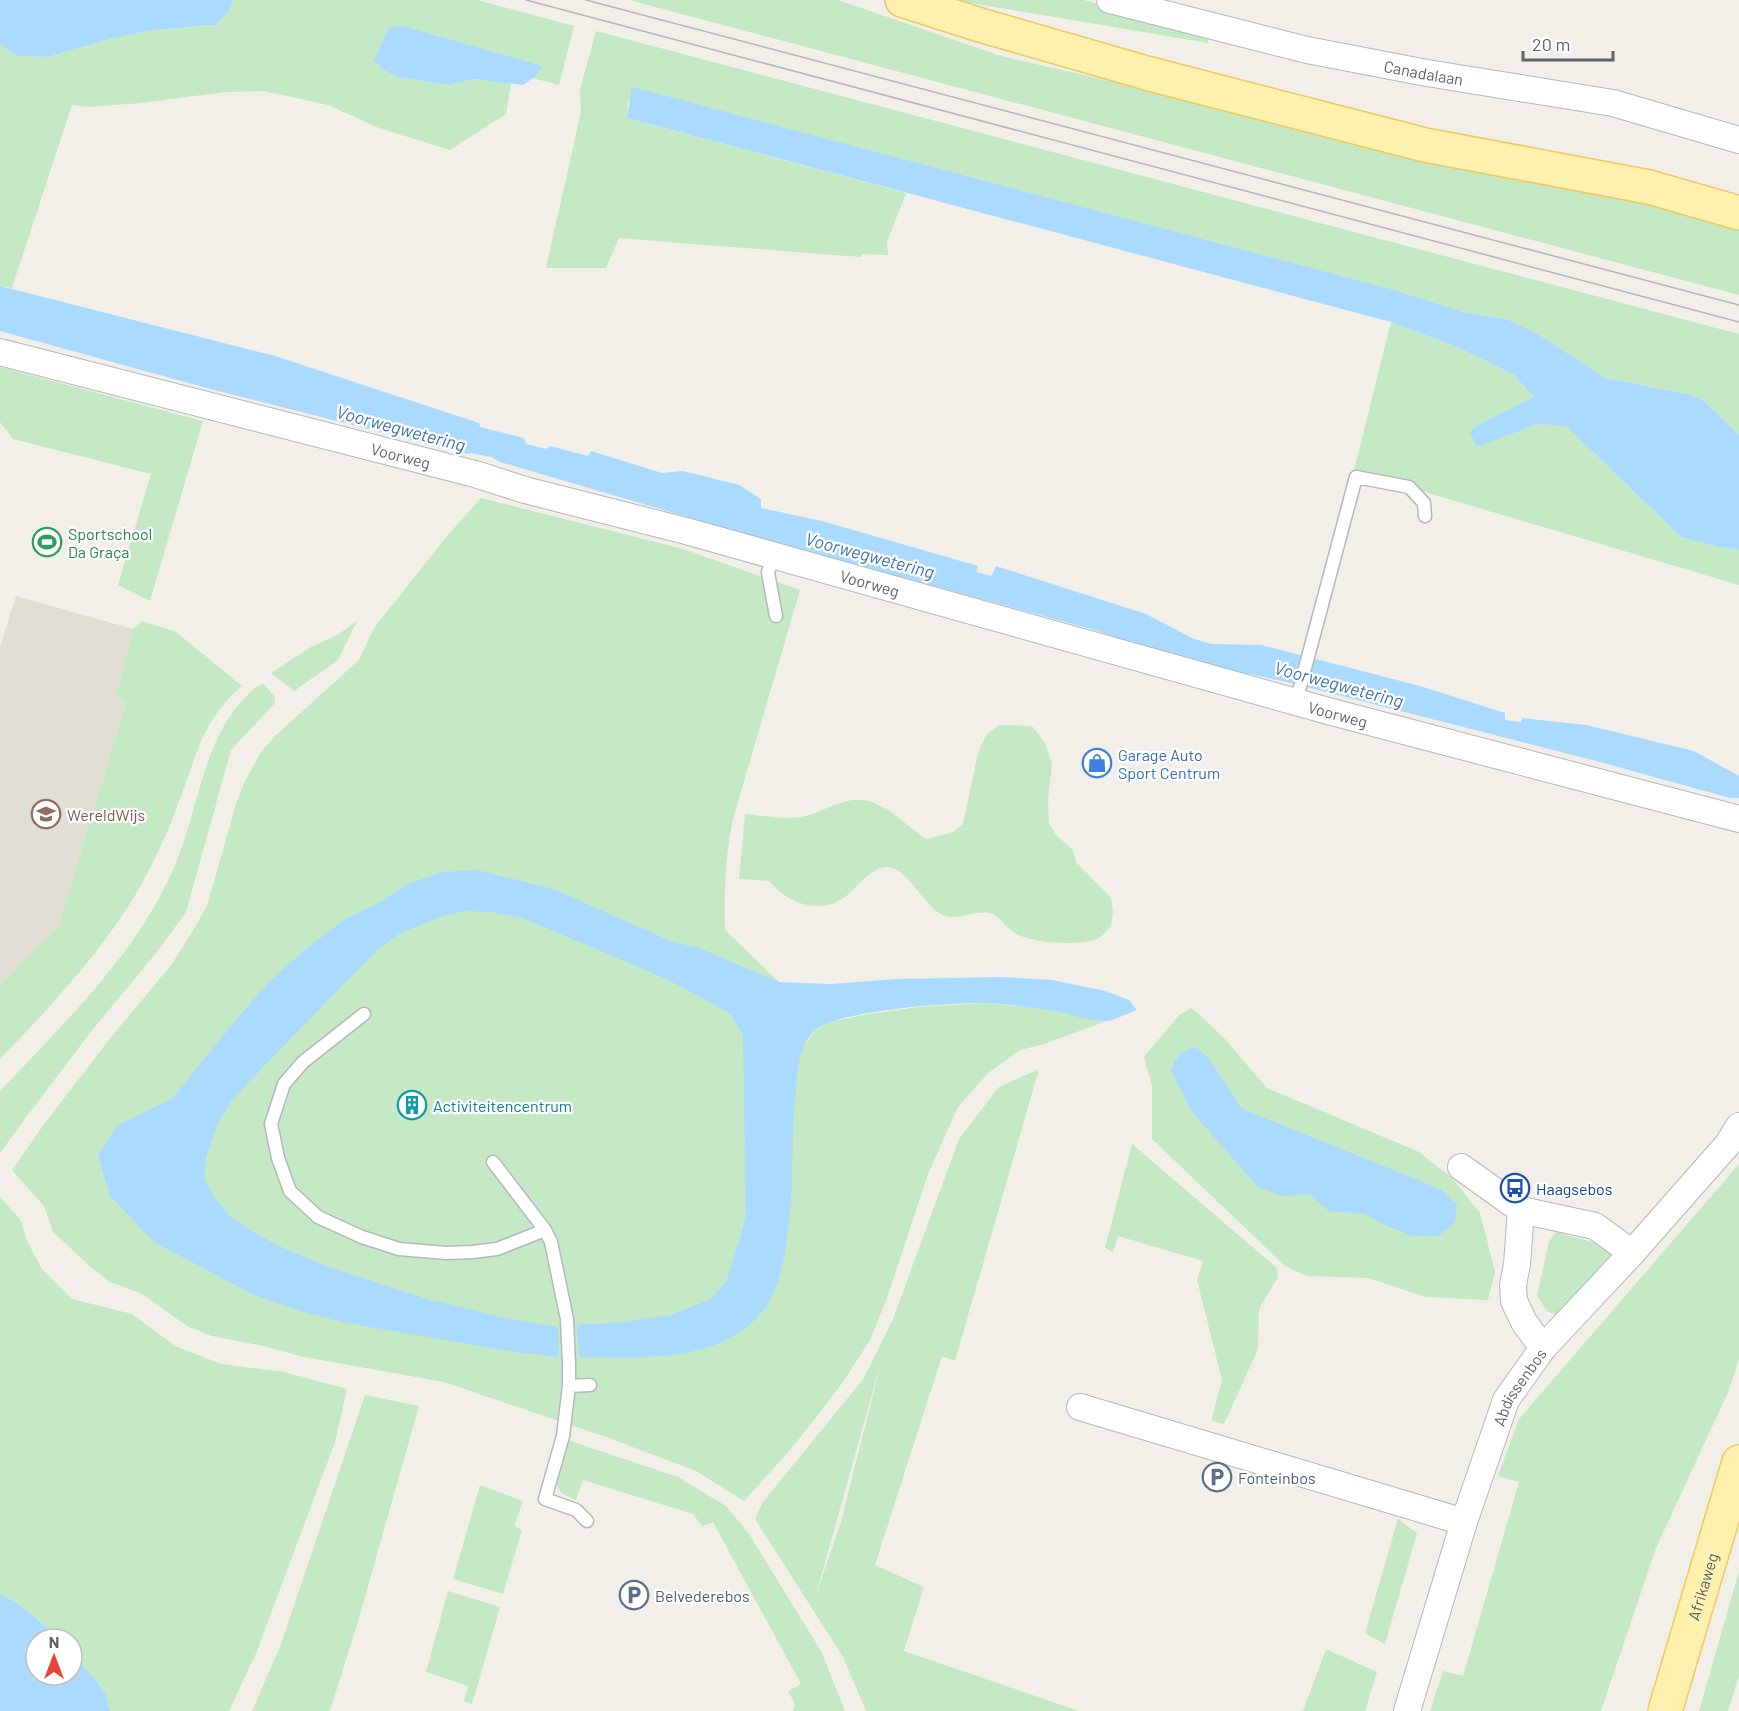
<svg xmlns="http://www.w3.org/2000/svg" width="1739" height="1711" viewBox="0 0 1739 1711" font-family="Barlow,sans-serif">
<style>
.education{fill:#e1ded6}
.green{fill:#c5e8c5;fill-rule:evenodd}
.water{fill:#aadaff}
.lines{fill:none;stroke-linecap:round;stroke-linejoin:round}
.lane-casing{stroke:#b5b8bc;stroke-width:15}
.street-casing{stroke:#b5b8bc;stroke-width:28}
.primary-casing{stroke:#f2c960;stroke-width:36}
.lane{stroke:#fff;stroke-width:12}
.street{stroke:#fff;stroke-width:26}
.primary{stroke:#fff2af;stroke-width:33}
.tram{stroke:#b6b7b8;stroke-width:1.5}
.labels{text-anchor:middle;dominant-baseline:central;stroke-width:4.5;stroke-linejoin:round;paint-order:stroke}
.street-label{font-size:16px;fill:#5f6368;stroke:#fff}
.leisure-label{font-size:16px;fill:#27864d;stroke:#fff;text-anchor:start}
.shop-label{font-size:16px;fill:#366cbe;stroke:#fff;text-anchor:start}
.education-label{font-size:16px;fill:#785e54;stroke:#fff;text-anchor:start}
.culture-label{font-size:16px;fill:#0d838f;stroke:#fff;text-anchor:start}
.transit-label{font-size:16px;fill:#164399;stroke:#fff;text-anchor:start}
.service-label{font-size:16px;fill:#4e5e75;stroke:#fff;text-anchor:start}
.water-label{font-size:18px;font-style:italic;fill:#4174aa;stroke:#fff}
</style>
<rect width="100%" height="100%" fill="#f1efe8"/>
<path class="education" d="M 16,596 L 133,629 L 116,696 L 126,700 L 58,927 L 0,986 L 0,647 Z"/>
<path class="green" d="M 232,0 L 477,0 L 574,26 L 559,85 L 533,78 L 541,66 L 375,60 L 385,71 L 398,77 L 447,85 L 474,79 L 511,83 L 506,114 L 450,150 L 379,128 L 328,105 L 264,91 L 226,92 L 140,103 L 90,107 L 72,105 L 12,288 L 0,286 L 0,44 L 17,56 L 47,57 L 114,38 L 153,30 L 211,26 L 230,9 Z
M 629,0 L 838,0 L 1001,56 L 1589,191 L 1679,208 L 1739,228 L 1739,295 Z
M 953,0 L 1084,0 L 1209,35 L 1208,43 Z
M 596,31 L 1739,334 L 1739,435 L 1703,400 L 1688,394 L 1605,378 L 1509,320 L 1463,312 L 628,101 L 627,118 L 906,193 L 887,242 L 888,255 L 862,254 L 861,257 L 619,238 L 606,268 L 546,268 L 581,112 L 580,90 Z
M 1391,322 L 1457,347 L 1513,374 L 1535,398 L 1476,426 L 1477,446 L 1537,424 L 1566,426 L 1681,537 L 1719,547 L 1739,550 L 1739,585 L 1354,471 Z
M 0,367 L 203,421 L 150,601 L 118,585 L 151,474 L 13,439 L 0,422 Z
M 481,498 L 683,549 L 800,590 L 733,819 C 725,857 724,892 725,930 L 779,982 L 803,1048 L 814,1031 L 830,1022 L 868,1014 L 919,1007 L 986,1003 L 1054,1010 L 1104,1022 L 1044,1044 L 1020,1050 L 988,1073 L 958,1107 L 928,1174 L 887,1298 L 870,1340 L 843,1382 L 814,1420 L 790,1450 L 744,1501 L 696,1471 L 606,1437 L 444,1382 L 304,1357 L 259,1345 L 212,1336 L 187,1326 L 142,1294 L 110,1282 L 93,1269 L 53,1232 L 44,1206 L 12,1170 L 45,1123 L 108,1041 L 172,964 L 192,932 L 207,906 L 236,804 L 245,781 L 261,752 L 275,736 L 359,660 L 374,628 L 447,536 Z
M 142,621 L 176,632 L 242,686 C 201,721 197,756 178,804 C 168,832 155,860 140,887 C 103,951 51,1006 0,1059 L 0,986 L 58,927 L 126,701 L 116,696 L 133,629 Z
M 357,621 L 338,660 L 294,691 L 271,673 L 309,648 L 339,634 Z
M 264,684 L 275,697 L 275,703 L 231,750 L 186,912 L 157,952 L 93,1029 L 30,1112 L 0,1153 L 0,1091 C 66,1021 141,950 177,860 C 198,808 205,736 246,697 C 251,691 256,685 264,684 Z
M 999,725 L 1032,726 L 1045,743 L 1052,764 L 1048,799 L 1049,823 L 1055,834 L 1073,850 L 1076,862 L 1111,898 L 1113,911 L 1111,927 C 1107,930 1102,937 1097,939 C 1078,946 1030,944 1013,932 C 1006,927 1000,917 993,914 C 975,908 956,924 939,913 C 923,903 905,865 886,867 C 867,869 857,890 842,899 C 818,915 785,902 770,881 L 739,879 L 745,814 C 762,815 783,820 801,817 C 822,813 842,797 864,800 C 890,805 906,827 927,839 L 953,832 L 963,824 L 978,753 L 986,735 Z
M 1192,1008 L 1224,1038 L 1267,1088 L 1419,1152 L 1452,1178 L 1480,1213 L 1495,1272 L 1488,1300 L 1426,1297 L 1368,1278 L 1307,1276 L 1285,1266 L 1152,1139 L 1152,1086 L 1144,1057 L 1180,1014 Z
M 1039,1069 L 955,1361 L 942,1356 L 875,1565 L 924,1587 L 904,1651 L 1079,1711 L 866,1711 L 843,1657 L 755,1519 L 763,1502 L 864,1378 L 893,1319 L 959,1139 L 999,1087 ZM 883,1355 L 841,1522 L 817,1592 L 817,1591 Z
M 1132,1144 L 1277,1268 L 1278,1277 L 1259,1309 L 1258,1349 L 1224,1424 L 1211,1421 L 1222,1380 L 1197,1280 L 1203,1261 L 1118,1236 L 1113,1252 L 1105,1248 Z
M 1739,1164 L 1739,1359 L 1729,1390 L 1656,1548 L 1601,1711 L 1430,1711 L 1443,1671 L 1463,1676 L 1519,1482 L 1498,1476 L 1519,1419 Z
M 0,1197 L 20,1219 L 28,1243 L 42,1269 L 72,1299 L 132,1314 L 175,1346 L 221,1364 L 284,1372 L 347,1389 L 335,1442 L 257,1651 L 229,1711 L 110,1711 L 105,1692 L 72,1652 L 72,1639 L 61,1639 L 16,1602 L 0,1594 Z
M 1556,1232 L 1621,1250 L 1559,1317 L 1547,1311 L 1537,1296 L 1549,1242 Z
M 365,1395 L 419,1406 L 359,1618 L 330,1711 L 252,1711 L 281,1644 Z
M 567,1440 L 678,1477 L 726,1506 L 749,1534 L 821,1651 L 845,1711 L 793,1711 L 795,1704 L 788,1691 L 801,1684 L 713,1522 L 702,1526 L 693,1514 L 583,1480 L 576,1500 L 561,1493 L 555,1481 Z
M 480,1485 L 523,1501 L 514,1526 L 522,1530 L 503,1594 L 453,1579 Z
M 1398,1519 L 1417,1533 L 1385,1644 L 1365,1633 Z
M 1739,1571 L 1739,1675 L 1728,1711 L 1699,1711 Z
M 448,1591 L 500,1607 L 472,1704 L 464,1701 L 468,1686 L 426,1672 Z
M 1326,1649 L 1377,1672 L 1365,1711 L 1303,1711 Z"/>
<path class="water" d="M 0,0 L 232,0 L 230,9 L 216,25 L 153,30 L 114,38 L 47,57 L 17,56 L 0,44 Z
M 403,26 L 542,66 L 536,76 L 523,85 L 474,79 L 447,85 L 398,77 L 385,71 L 374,60 L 382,42 L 390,27 Z
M 632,87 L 1390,289 L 1463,312 L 1509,320 L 1534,332 L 1605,378 L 1688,394 L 1703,400 L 1739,435 L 1739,550 L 1719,547 L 1681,537 L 1566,426 L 1537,424 L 1477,447 L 1470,432 L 1476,426 L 1534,397 L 1513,374 L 1457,347 L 1391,322 L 627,118 Z
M 0,286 L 275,356 L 479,423 L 480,427 L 524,438 L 526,444 L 546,449 L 550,446 L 588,456 L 591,451 L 662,473 L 683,471 L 739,485 L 761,499 L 761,508 L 822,521 L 978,566 L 976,572 L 991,576 L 996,566 L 1146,614 L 1194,639 L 1212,644 L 1261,645 L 1420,686 L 1505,713 L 1505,720 L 1521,722 L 1522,718 L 1586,725 L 1694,751 L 1739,776 L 1739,798 L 1730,798 L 1600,762 L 1287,682 L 1192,662 L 1091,629 L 773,542 L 500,462 L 491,457 L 471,453 L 468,454 L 214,390 L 0,331 Z
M 477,870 L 553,889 L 673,942 L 699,948 L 779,982 L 831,984 L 897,979 L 1003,977 L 1052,980 L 1105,991 L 1129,1000 L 1137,1010 C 1127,1013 1113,1022 1103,1021 C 1085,1021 1067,1012 1050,1010 C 1029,1008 1008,1004 987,1003 C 955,1002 835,1010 814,1031 C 797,1048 797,1078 795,1100 C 791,1137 794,1175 790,1213 C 787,1241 783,1280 767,1305 C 728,1364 642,1358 579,1357 L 577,1325 L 626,1322 L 671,1315 L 711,1299 L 727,1280 L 746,1218 L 743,1035 L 730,1014 L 704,999 L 664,978 L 523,918 L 491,912 L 465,911 L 440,917 L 401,933 L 379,948 L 234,1097 L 219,1121 L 206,1157 L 204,1178 L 214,1197 L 229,1215 L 250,1230 L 279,1246 L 326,1266 L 427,1299 L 505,1318 L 558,1327 L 559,1357 L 515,1352 L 347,1323 L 301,1311 L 254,1295 L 154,1242 L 110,1196 L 98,1155 L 118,1125 L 172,1099 L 229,1028 L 268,983 L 307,948 L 344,920 L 380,902 L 406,885 L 441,872 Z
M 1196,1047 L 1210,1060 L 1242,1109 L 1440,1189 L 1457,1204 L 1455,1222 L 1438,1236 L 1412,1236 L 1384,1225 L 1365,1214 L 1329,1211 L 1309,1194 L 1282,1196 L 1258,1187 L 1192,1112 L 1171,1071 C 1175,1057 1182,1050 1196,1047 Z
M 0,1594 L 16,1602 L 61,1639 L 36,1639 L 36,1675 L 72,1675 L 72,1652 L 105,1692 L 110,1711 L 0,1711 Z"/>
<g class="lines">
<g class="lane-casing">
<path id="lane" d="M 774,556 L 768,572 L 776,616
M 1296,702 L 1356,477 L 1409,487 L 1424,503 L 1425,516
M 364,1014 L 303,1062 L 284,1084 L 271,1124 L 278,1158 L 290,1191 L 318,1217 L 362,1237 L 399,1249 L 446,1253 L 472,1252 L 497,1249 L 545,1230
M 493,1162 L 545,1230 L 551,1242 L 567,1319 L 569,1364 L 569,1386 L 563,1436 L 545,1499 L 576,1510 L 587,1521
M 569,1386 L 590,1385"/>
</g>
<g class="street-casing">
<g id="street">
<path id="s1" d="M 1110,0 L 1307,50 L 1427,73 L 1613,103 L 1739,140"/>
<path id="s2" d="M 0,352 L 475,474 L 525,490 L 686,531 L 1328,711 L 1739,819"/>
<path d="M 1461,1167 L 1521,1210 L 1595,1226 L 1632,1253"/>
<path d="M 1521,1210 L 1517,1264 L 1513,1285 L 1514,1301 L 1524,1322 L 1543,1348"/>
<path d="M 1080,1407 L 1464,1522"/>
<path id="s3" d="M 1407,1711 L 1464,1522 L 1506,1400 L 1543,1348 L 1632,1253 L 1728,1144 L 1739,1126"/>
</g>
</g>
<g class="primary-casing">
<g id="primary">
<path d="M 902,0 L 980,25 L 1150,74 L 1425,145 L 1649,187 L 1739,213"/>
<path id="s4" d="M 1665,1711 L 1739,1462"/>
</g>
</g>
<use href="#lane" class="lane"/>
<use href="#street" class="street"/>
<use href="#primary" class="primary"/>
<path class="tram" d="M 526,0 L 1739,322
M 586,0 L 1739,305"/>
</g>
<defs>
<g id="stadium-ring" transform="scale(1.5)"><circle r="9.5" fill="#fff" stroke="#2e9e5b" stroke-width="1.5"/><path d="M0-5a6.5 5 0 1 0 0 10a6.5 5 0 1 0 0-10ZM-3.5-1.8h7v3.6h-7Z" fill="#2e9e5b"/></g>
<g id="shop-ring" transform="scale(1.5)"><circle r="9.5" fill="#fff" stroke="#3f7fe0" stroke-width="1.5"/><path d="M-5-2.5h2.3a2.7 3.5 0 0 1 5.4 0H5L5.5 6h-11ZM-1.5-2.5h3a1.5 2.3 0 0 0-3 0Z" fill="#3f7fe0"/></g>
<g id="school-ring" transform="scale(1.5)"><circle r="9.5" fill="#fff" stroke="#8d6e63" stroke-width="1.5"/><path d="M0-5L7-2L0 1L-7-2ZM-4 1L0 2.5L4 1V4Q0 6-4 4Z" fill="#8d6e63"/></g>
<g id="building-ring" transform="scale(1.5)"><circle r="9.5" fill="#fff" stroke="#0f9aa8" stroke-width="1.5"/><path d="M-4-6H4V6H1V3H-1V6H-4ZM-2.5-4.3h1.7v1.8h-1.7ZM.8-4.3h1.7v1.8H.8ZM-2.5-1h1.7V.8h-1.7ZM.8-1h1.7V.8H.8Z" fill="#0f9aa8"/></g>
<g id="bus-ring" transform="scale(1.5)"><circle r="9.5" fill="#fff" stroke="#1a4fb4" stroke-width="1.5"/><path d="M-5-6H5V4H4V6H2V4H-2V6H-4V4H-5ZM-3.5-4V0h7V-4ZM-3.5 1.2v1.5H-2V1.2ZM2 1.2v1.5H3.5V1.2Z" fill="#1a4fb4"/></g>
<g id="parking-ring" transform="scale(1.5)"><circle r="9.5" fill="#fff" stroke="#5c6f8a" stroke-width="1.5"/><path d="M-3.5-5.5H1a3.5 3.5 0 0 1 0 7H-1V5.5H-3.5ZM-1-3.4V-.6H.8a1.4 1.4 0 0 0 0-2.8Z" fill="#5c6f8a"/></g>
</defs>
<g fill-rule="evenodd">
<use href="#stadium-ring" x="47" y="542"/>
<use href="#shop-ring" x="1097" y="763"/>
<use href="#school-ring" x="46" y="814"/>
<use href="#building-ring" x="412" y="1105"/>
<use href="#bus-ring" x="1515" y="1188"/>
<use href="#parking-ring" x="1217" y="1477"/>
<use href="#parking-ring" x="634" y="1595"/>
</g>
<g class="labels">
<g class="street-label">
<text stroke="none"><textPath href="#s1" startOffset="322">Canadalaan</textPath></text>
<text stroke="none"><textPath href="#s2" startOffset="414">Voorweg</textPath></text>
<text stroke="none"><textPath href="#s2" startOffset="900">Voorweg</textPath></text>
<text stroke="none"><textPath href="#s2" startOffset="1386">Voorweg</textPath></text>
<text stroke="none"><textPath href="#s3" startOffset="344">Abdissenbos</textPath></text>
<text stroke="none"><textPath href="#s4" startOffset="130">Afrikaweg</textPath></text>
</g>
<g class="leisure-label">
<text x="68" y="533">Sportschool<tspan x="68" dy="18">Da Graça</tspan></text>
</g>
<g class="shop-label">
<text x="1118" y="754">Garage Auto<tspan x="1118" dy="18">Sport Centrum</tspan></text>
</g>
<g class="education-label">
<text x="67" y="814">WereldWijs</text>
</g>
<g class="culture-label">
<text x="433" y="1105">Activiteitencentrum</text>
</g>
<g class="transit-label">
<text x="1536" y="1188">Haagsebos</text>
</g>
<g class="service-label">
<text x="1238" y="1477">Fonteinbos</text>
<text x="655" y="1595">Belvederebos</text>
</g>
<g class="water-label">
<text transform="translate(401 428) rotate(15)">Voorwegwetering</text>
<text transform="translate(870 555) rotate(15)">Voorwegwetering</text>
<text transform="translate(1339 684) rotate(15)">Voorwegwetering</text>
</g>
</g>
<g transform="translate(54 1657)"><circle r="28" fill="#ffffff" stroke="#bfc1c3" stroke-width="1.5"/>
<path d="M0-4.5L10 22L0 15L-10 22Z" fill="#ea4335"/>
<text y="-9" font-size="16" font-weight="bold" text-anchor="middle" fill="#5f6368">N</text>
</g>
<path d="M1523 51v9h90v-9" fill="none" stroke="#5f6368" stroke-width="3"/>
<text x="1532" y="51" font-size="18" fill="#5f6368" stroke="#ffffff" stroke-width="4.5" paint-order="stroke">20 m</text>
</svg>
